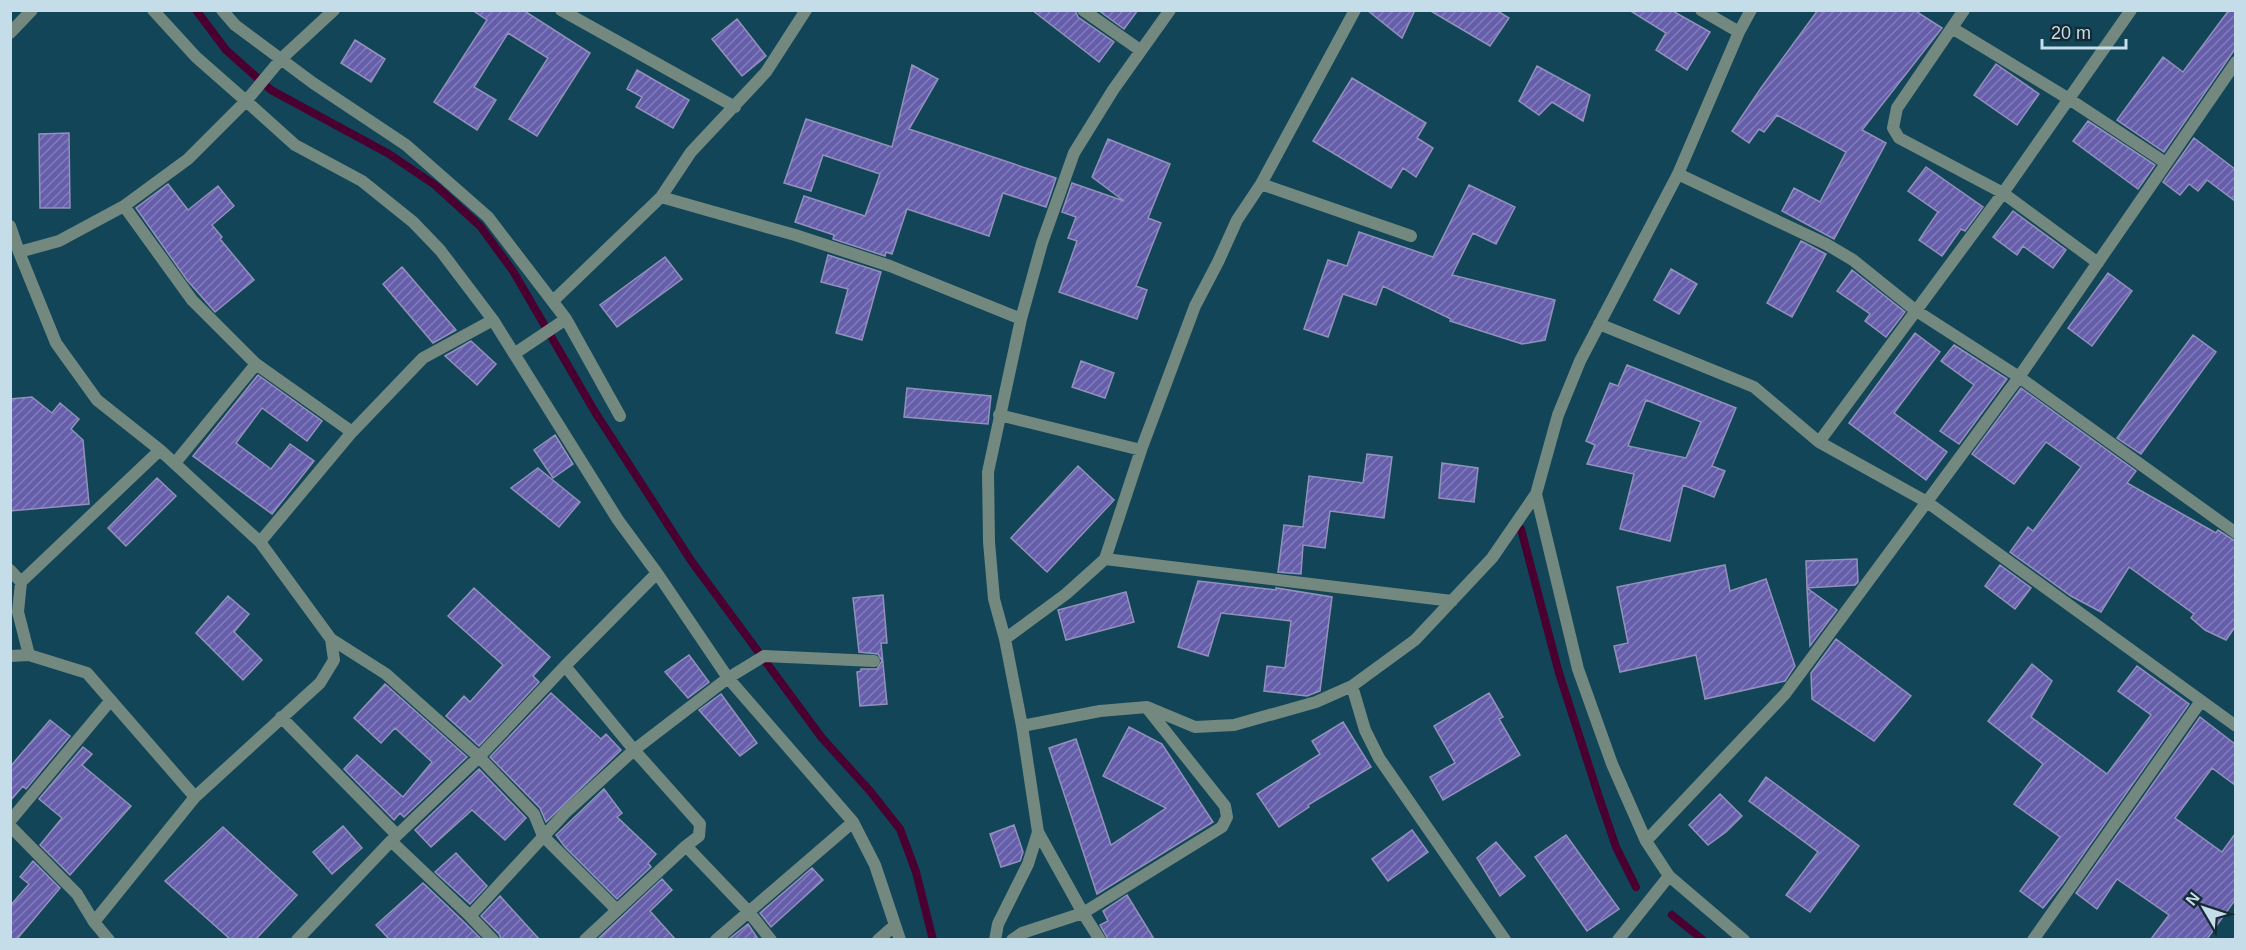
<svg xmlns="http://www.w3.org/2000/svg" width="2246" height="950" viewBox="0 0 2246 950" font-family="Arial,sans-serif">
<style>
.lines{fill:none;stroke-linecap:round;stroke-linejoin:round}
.stream{stroke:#490031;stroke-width:8}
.building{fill:url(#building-hatch);stroke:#9391bb;stroke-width:1.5;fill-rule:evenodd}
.street{stroke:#73887e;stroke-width:12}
</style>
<defs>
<pattern id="building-hatch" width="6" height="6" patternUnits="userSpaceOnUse" patternTransform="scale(1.5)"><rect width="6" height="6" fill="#665eab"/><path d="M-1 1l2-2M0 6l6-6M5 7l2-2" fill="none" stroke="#817cba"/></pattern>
</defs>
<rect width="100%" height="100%" fill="#114557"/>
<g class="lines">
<path class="stream" d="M 196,10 L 226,50 L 271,90 L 389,154 L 435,185 L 480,226 L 513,271 L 595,412 L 692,562 L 822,738 L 870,791 L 900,829 L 916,872 L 933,940
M 1521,529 L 1559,673 L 1598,794 L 1616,847 L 1636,887
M 1672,915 L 1703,940"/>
</g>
<path class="building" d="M 472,10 L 523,10 L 590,53 L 537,136 L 509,119 L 548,58 L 508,33 L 474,87 L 496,100 L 477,130 L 434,102 L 487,20 Z
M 1032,10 L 1075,10 L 1078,17 L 1114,42 L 1099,62 Z
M 1098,10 L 1138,10 L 1124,29 Z
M 1367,10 L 1415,10 L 1402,38 Z
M 1429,10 L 1496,10 L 1509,18 L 1490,46 Z
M 1629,10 L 1671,10 L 1710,32 L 1687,70 L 1656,50 L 1666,33 Z
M 1818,10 L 1914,10 L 1942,28 L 1862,130 L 1886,143 L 1834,239 L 1782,211 L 1794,188 L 1820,202 L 1846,152 L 1777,115 L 1764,132 L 1759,129 L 1749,143 L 1732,131 L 1761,88 Z
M 2229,10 L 2235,10 L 2235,49 L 2164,152 L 2117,120 L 2163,57 L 2183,72 Z
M 737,19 L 766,56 L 742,76 L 712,39 Z
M 355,40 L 385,59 L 371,82 L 341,63 Z
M 1996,64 L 2039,94 L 2017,125 L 1974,95 Z
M 912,65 L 938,79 L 909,129 L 1056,178 L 1046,207 L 1003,193 L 989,236 L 907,209 L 892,254 L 886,252 L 885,256 L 833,239 L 834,235 L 795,222 L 804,196 L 865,216 L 880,174 L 823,155 L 811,191 L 784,183 L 806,119 L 892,147 Z
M 1537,66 L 1590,95 L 1583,121 L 1552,102 L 1539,115 L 1519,101 Z
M 637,70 L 689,100 L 673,128 L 636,107 L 642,97 L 627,89 Z
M 1352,78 L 1426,123 L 1417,138 L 1433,148 L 1416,177 L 1403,168 L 1391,188 L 1313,141 Z
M 2088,121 L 2155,165 L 2138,189 L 2073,141 Z
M 69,133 L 70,208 L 40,208 L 39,134 Z
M 2194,138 L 2235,169 L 2235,201 L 2207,180 L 2198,191 L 2189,184 L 2180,195 L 2163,182 Z
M 1108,139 L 1170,164 L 1148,218 L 1161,223 L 1136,286 L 1147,290 L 1137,319 L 1059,292 L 1077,241 L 1068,238 L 1076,217 L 1062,212 L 1072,183 L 1124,201 L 1092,177 Z
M 1926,167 L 1983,207 L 1965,231 L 1961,229 L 1942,256 L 1919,240 L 1938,212 L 1908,191 Z
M 168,184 L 188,210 L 218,186 L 234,206 L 212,225 L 222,237 L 220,239 L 254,280 L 215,312 L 187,280 L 136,208 Z
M 1469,185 L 1515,207 L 1496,244 L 1473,233 L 1452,275 L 1555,300 L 1545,340 L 1522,344 L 1450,321 L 1451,319 L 1383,286 L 1376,305 L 1343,294 L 1328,337 L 1304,329 L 1328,260 L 1347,266 L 1359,232 L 1433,257 Z
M 2013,211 L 2066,250 L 2053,268 L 2023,246 L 2017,255 L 1993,237 Z
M 1801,241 L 1826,254 L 1792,317 L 1767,303 Z
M 828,255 L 881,272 L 862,340 L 836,333 L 848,289 L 821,282 Z
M 665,257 L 682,279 L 617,327 L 600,305 Z
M 402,267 L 456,330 L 433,343 L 383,284 Z
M 1671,269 L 1697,284 L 1679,314 L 1654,300 Z
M 1852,270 L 1905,312 L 1886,337 L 1865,321 L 1870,314 L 1837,291 Z
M 2108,273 L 2132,291 L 2092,346 L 2068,328 Z
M 1915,333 L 1940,352 L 1894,413 L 1947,452 L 1926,480 L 1849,423 Z
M 2193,335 L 2216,352 L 2141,454 L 2117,438 Z
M 471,341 L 496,364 L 477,385 L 445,356 Z
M 1954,345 L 2007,379 L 1959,444 L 1940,431 L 1974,385 L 1941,361 Z
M 1081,361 L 1114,373 L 1105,398 L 1072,387 Z
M 1627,365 L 1736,408 L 1712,466 L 1725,471 L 1714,497 L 1683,485 L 1670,541 L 1620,529 L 1634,474 L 1587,464 L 1595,445 L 1586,441 L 1610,383 L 1618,386 ZM 1646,400 L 1701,422 L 1686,458 L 1628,446 Z
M 258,375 L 322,421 L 307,441 L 262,408 L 236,443 L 271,469 L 290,444 L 314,461 L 272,514 L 193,456 Z
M 907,388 L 991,396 L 988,424 L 904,417 Z
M 2021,388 L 2136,471 L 2127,483 L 2216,533 L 2218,530 L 2235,541 L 2235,627 L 2226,640 L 2205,630 L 2191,618 L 2194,614 L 2129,567 L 2101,612 L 2071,596 L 2010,552 L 2028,527 L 2033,531 L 2081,467 L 2046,442 L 2014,484 L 1972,454 Z
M 32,397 L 52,413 L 60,403 L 79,419 L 71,429 L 83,440 L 89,504 L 10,511 L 10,399 Z
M 555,435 L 573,464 L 553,478 L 534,450 Z
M 1367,454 L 1392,457 L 1384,518 L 1330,511 L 1325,548 L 1303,545 L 1301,574 L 1278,572 L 1284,525 L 1303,527 L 1309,476 L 1363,483 Z
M 1442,463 L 1478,468 L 1474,502 L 1439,498 Z
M 1078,466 L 1114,500 L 1047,572 L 1011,538 Z
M 538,468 L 580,502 L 559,527 L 511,488 Z
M 157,478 L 176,496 L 126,546 L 108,528 Z
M 1857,559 L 1858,582 L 1855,585 L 1807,588 L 1806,561 Z
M 1725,565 L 1730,591 L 1766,579 L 1795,666 L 1785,681 L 1705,699 L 1696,655 L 1620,672 L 1614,646 L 1628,643 L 1617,587 Z
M 2000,565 L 2031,588 L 2015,609 L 1985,586 Z
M 1198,581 L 1276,590 L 1276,588 L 1332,597 L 1320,691 L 1307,696 L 1264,691 L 1267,666 L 1285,668 L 1291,621 L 1221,613 L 1208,656 L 1178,647 Z
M 474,588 L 550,657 L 533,676 L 539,682 L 479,746 L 446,716 L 464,696 L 470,702 L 503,665 L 448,616 Z
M 1807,588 L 1837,610 L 1810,646 Z
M 1126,592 L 1134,622 L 1066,640 L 1058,610 Z
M 883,595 L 887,643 L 881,643 L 887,704 L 860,706 L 857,672 L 861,671 L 861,669 L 877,669 L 882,661 L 878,654 L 859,652 L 853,598 Z
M 228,596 L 249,614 L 234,632 L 262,660 L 243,680 L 196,633 Z
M 1836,639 L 1911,696 L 1874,741 L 1812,699 L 1811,673 Z
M 689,655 L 709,682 L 688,698 L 665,672 Z
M 2032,664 L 2052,681 L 2031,717 L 2107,774 L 2151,715 L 2118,691 L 2137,666 L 2189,704 L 2063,883 L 2043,908 L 2020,891 L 2060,837 L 2014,804 L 2043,764 L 1988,721 Z
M 385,684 L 467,757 L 404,817 L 400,813 L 394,820 L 344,769 L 357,755 L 403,797 L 432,762 L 395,728 L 381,743 L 354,718 Z
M 551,693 L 601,739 L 606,734 L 621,750 L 546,822 L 540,808 L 490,757 Z
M 1489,693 L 1503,717 L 1499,719 L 1520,755 L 1443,800 L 1430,777 L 1455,763 L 1434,726 Z
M 721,694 L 757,743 L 740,756 L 699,710 Z
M 2200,717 L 2235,744 L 2235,785 L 2212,768 L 2175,818 L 2222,852 L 2235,834 L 2235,900 L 2207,939 L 2151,939 L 2169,915 L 2117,879 L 2097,909 L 2076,893 Z
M 50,720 L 70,736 L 26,789 L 23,786 L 10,801 L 10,767 Z
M 1343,722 L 1371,767 L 1308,805 L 1309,807 L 1279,827 L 1257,794 L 1320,754 L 1312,741 Z
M 1129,727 L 1162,744 L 1213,822 L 1097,894 L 1049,748 L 1076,739 L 1111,845 L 1166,808 L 1103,776 Z
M 83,747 L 92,754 L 82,765 L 131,806 L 70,875 L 40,845 L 62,818 L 39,799 Z
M 479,769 L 526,818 L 505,840 L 472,810 L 431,847 L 415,830 Z
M 1766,777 L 1859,846 L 1810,912 L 1786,895 L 1818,852 L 1749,801 Z
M 604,789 L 622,813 L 617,817 L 656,854 L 648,863 L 651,867 L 617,899 L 565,847 L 556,835 Z
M 1720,794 L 1742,816 L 1726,832 L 1708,845 L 1689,825 Z
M 1014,825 L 1023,852 L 1020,861 L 1001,867 L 990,834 Z
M 343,826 L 362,848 L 332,874 L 313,852 Z
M 223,827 L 297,895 L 256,939 L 230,939 L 165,881 Z
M 1412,830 L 1428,852 L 1388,881 L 1372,859 Z
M 1566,835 L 1619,909 L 1587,931 L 1535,857 Z
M 1496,842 L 1525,876 L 1500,896 L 1477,858 Z
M 456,853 L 487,886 L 470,904 L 435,872 Z
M 33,861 L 60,888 L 17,939 L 10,939 L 10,906 L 29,884 L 20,877 Z
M 812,868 L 823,880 L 771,927 L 760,913 Z
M 662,879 L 672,890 L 650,911 L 675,939 L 598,939 Z
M 423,883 L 464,922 L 481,939 L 389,939 L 376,925 Z
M 1127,895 L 1154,939 L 1108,939 L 1100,925 L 1108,921 L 1103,911 Z
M 500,896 L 539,939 L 501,939 L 499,934 L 481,916 Z
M 748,924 L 758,939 L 729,939 Z"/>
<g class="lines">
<path class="street" d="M 153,10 L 196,57 L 246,101 L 281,59 L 334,10
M 222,10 L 235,25 L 313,83 L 406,145 L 488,217 L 566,319
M 561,10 L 735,107
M 1083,10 L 1140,50
M 1701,10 L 1739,32
M 1964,10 L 1897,108 L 1893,128 L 1899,138 L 2003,193 L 2098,263
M 1952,28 L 2069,99 L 2166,163
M 10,33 L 32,10
M 1678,174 L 1826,244 L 1853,260 L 1915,310 L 2019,377 L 2236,533
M 1261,184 L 1411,236
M 661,197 L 795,235 L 890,266 L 1021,319
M 124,206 L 192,300 L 256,364
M 10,226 L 19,252 L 56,343 L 97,400 L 160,450 L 260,542 L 331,639 L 334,660 L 320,683 L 195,797 L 94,922
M 19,252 L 59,241 L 124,206 L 188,159 L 246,101 L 295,145 L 362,181 L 413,222 L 440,250 L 493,320 L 423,358 L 352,432 L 260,542
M 553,301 L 661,197 L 691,152 L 766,72 L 806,10
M 493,320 L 618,520 L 657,573 L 728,678 L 853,822 L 875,865 L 900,940
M 1599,324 L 1754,387 L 1819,442 L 1927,502 L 2236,726
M 514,354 L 566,319 L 620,416
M 999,415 L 1141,450
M 1819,442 L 2003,193 L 2131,10
M 175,463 L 256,364 L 352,432
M 1105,559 L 1452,601
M 10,570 L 21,582
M 657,573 L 565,666 L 634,750 L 700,824 L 699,836 L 686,846 L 748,911 L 771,940
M 331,639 L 386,674 L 479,757 L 534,814 L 543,836 L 617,910
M 1005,639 L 1066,594 L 1105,559 L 1141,450 L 1195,306 L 1218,262 L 1237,220 L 1261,184 L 1355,10
M 29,655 L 18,612 L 21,582 L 160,450
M 10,656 L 29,655 L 87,673 L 195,797
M 1352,686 L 1365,730 L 1379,758 L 1505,940
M 281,717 L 397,835
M 1022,726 L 1100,711 L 1147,707 L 1195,727 L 1234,725 L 1316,702 L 1352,686 L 1415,640 L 1492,558 L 1536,494
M 10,821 L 111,700
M 10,826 L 77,894 L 94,922 L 109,940
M 1038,832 L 1083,913 L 1100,940
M 1646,841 L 1785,694 L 2019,377 L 2236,62
M 470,916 L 391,841 L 479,757 L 565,666
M 297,940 L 391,841
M 493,940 L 470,916 L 566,812 L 634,750 L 728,678 L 764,656 L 874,661
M 585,940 L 686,846
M 716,940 L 853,822
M 878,940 L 895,925
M 995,940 L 998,924 L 1028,864 L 1038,832 L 1022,726 L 1005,639 L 994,599 L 989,542 L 988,472 L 1021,319 L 1042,243 L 1074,153 L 1113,90 L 1170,10
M 1012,940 L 1022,933 L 1083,913 L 1222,827 L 1227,817 L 1225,806 L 1147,708
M 1618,940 L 1669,876
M 1744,940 L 1669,876 L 1646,841 L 1612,764 L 1578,669 L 1536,494 L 1558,415 L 1580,361 L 1678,174 L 1739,32 L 1751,10
M 2033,940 L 2201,701"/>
</g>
<rect width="2246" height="950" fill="none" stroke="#c4dde8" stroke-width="24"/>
<g transform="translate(2204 908) rotate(309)" stroke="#142931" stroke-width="4.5" paint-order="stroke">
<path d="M0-4.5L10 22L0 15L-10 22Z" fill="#c4dde8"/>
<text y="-9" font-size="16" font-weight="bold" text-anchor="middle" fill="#c4dde8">N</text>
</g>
<path d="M2042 39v9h84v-9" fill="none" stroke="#c4dde8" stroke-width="3"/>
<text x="2051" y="39" font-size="18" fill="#c4dde8" stroke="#142931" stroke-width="4.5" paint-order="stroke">20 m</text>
</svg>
